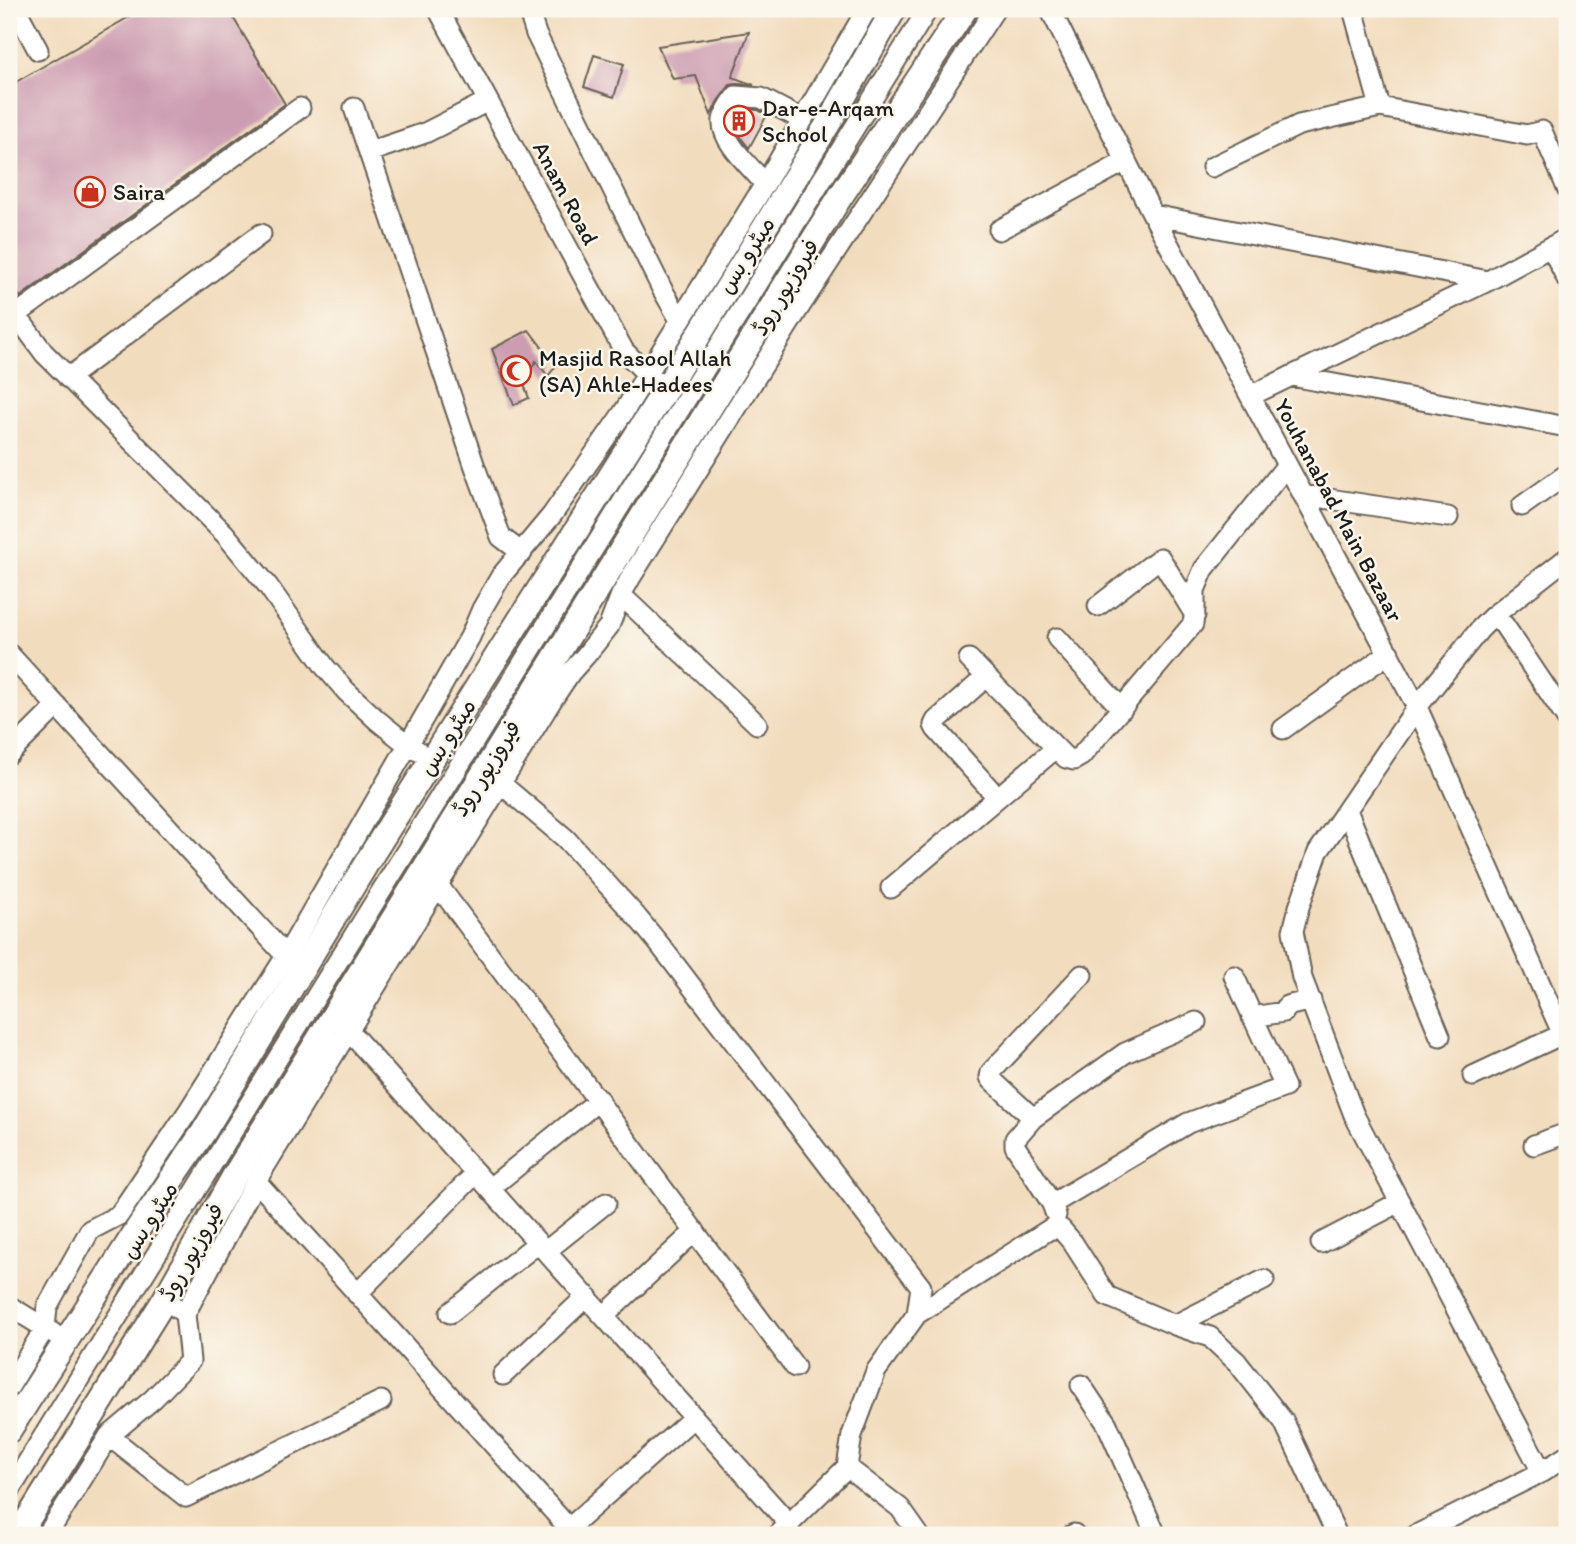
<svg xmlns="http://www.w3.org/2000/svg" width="1576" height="1544" viewBox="0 0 1576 1544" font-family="Itim,'Playpen Sans Arabic',sans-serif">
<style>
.building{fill:#cc9cb1}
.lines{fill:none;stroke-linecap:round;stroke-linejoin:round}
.minor-casing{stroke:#675f55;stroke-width:23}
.major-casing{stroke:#675f55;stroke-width:28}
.minor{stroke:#fff;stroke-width:19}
.major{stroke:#fff;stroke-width:24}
.labels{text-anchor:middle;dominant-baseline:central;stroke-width:5;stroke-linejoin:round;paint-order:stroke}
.poi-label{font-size:23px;fill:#1c1c1c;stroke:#fbf7ec;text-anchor:start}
.street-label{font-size:23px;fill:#1c1c1c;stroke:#fbf7ec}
</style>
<rect width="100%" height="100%" fill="#fbf7ec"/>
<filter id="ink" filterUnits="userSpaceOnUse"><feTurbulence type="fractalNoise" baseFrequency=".0143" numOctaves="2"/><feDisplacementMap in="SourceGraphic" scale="14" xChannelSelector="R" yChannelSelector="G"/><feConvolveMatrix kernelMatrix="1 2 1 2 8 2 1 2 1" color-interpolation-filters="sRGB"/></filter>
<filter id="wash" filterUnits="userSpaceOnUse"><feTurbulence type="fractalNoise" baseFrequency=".00686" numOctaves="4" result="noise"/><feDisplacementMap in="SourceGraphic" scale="28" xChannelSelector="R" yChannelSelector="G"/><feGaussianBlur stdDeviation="1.57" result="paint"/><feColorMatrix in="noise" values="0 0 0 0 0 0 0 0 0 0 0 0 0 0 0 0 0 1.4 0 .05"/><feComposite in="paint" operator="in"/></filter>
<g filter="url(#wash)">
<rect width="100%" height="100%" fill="#f2dcbe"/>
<g id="blocks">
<path class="building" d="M 143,9 L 228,9 L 285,104 L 20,297 L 9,277 L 9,86 Z
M 749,32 L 732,77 L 754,85 L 737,84 L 730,85 L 718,101 L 711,115 L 696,76 L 673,79 L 658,46 Z
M 594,55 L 624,64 L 614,97 L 584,87 Z
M 742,109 L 758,110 L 767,115 L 749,148 L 742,139 L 736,126 L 736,119 Z
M 529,330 L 556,366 L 548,376 L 536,361 L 523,382 L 529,398 L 514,405 L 492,349 Z"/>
</g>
</g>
<g filter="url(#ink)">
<use href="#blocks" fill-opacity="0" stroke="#675f55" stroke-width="2"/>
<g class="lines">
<g class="minor-casing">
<path id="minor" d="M 16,9 L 38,50
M 438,9 L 624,351 L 646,373 L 656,380
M 528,9 L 536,34 L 662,289 L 680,320
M 1050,9 L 1153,215 L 1417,707 L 1567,1044
M 1353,9 L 1380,107
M 354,108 L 475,467 L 501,537 L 522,553
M 369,152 L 425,133 L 488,101
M 1212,167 L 1299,125 L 1380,107 L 1527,135 L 1542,131 L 1567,188
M 765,184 C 753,169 720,141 723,120 C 724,113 732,102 736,96 L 761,98 L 803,120
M 1153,215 L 1488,281
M 999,230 L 1126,161
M 1551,247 L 1567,279
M 9,305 L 44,353 L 225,534 L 268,586 L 325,667 L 346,691 L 377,720 L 408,745 L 418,751
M 16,315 L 300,108
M 1291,376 L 1567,427
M 68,378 L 261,234
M 1250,396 L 1488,281 L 1567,238
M 1303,495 L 1448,517
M 1522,506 L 1567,474
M 621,595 L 757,724
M 1098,606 L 1160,558 L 1195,615
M 1493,616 L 1567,558
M 1057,638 L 1122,709
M 9,654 L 286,956 L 294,963
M 969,659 L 1066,758 L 1074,760 L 1081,756 L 1193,624 L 1195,609 L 1195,590 L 1204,569 L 1287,465
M 986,677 L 936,721 L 934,725 L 936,729 L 997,797
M 1283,729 L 1389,653
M 9,754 L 57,706
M 493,777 L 565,838 L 636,916 L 660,945 L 921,1287 L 917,1314 L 876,1371 L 852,1435 L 847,1467 L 778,1535
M 1347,810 L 1440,1036
M 438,885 L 795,1367
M 891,888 L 1056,748
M 1252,1017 L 1284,1012 L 1287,1006 L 1311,1000
M 338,1023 L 348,1030 L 790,1525
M 1473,1076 L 1567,1032
M 1033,1118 L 992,1080 L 990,1077 L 991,1072 L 1082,975
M 1534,1145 L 1567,1133
M 256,1181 L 575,1535
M 490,1188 L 599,1100
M 1052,1204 L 1188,1123 L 1285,1087 L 1234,976
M 1056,1215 L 1052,1204 L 1015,1146 L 1015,1139 L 1033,1118 L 1125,1053 L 1196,1022
M 1321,1243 L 1400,1202
M 546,1251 L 606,1203
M 357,1294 L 476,1173
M 165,1299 L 185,1314 L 256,1181 L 552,700 L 570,673 L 586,655 L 609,626 L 621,595 L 631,577 L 799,308 L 995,9
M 9,1306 L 53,1333
M 450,1313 L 538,1243
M 917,1314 L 1050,1229 L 1061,1229 L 1073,1243 L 1107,1296 L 1175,1325 L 1210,1337 L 1237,1362 L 1284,1422 L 1337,1535
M 604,1316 L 695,1231
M 1175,1325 L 1264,1280
M 503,1375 L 587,1296
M 1081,1385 L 1107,1424 L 1156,1535
M 9,1387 L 45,1328 L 47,1307 L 90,1230 L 119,1215 L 189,1110 L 286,956 L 408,745 L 470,637 L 482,609 L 501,576 L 552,515 L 623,413 L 765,184 L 867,9
M 109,1436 L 186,1497 L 381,1401
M 847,1467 L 900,1508 L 919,1535
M 1542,1472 L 1354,1115 L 1302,978 L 1293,931 L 1299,907 L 1318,852 L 1417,707 L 1480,629 L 1493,616 L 1504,625 L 1567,719
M 9,1492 L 928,9
M 569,1528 L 694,1417
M 47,1535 L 109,1436 L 153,1399 L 190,1361 L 185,1314
M 1072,1535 L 1074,1534
M 1416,1535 L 1542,1472 L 1567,1456"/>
</g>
<g class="major-casing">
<path id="major" d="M 9,1430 L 139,1227 L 203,1133 L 372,854 L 667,387 L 831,119 L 894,9
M 18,1535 L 165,1299 L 235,1175 L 840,197 L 965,9"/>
</g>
<use href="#minor" class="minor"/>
<use href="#major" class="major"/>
</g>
</g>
<defs>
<g id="building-ring" transform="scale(1.575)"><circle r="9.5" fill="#fbf7ec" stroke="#c8321e" stroke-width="1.5"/><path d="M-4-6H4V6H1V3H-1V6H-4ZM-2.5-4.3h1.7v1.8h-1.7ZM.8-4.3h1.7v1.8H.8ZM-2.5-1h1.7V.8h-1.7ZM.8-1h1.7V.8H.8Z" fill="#c8321e"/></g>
<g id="shop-ring" transform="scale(1.575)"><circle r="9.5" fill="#fbf7ec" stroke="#c8321e" stroke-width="1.5"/><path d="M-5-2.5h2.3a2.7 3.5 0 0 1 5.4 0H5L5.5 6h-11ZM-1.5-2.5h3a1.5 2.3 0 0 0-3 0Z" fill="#c8321e"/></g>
<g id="mosque-ring" transform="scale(1.575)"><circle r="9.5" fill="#fbf7ec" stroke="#c8321e" stroke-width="1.5"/><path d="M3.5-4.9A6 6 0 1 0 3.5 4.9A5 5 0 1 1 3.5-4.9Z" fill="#c8321e"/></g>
</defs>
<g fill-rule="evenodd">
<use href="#building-ring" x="739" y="121"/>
<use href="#shop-ring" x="90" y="192"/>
<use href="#mosque-ring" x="516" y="371"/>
</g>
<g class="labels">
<g class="poi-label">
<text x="762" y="108">Dar-e-Arqam<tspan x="762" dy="26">School</tspan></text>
<text x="113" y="192">Saira</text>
<text x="539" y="358">Masjid Rasool Allah<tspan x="539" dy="26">(SA) Ahle-Hadees</tspan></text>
</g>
<g class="street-label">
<text transform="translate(566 193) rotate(62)">Anam Road</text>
<text transform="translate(746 255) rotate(-58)">میٹرو بس</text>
<text transform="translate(785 287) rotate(-59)">فیروزپور روڈ</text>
<text transform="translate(1339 510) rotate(62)">Youhanabad Main Bazaar</text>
<text transform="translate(447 737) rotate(-58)">میٹرو بس</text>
<text transform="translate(486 768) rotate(-58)">فیروزپور روڈ</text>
<text transform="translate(149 1220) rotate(-58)">میٹرو بس</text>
<text transform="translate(191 1252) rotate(-61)">فیروزپور روڈ</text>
</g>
</g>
<rect width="1576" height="1544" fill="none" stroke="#fbf7ec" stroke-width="35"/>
</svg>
